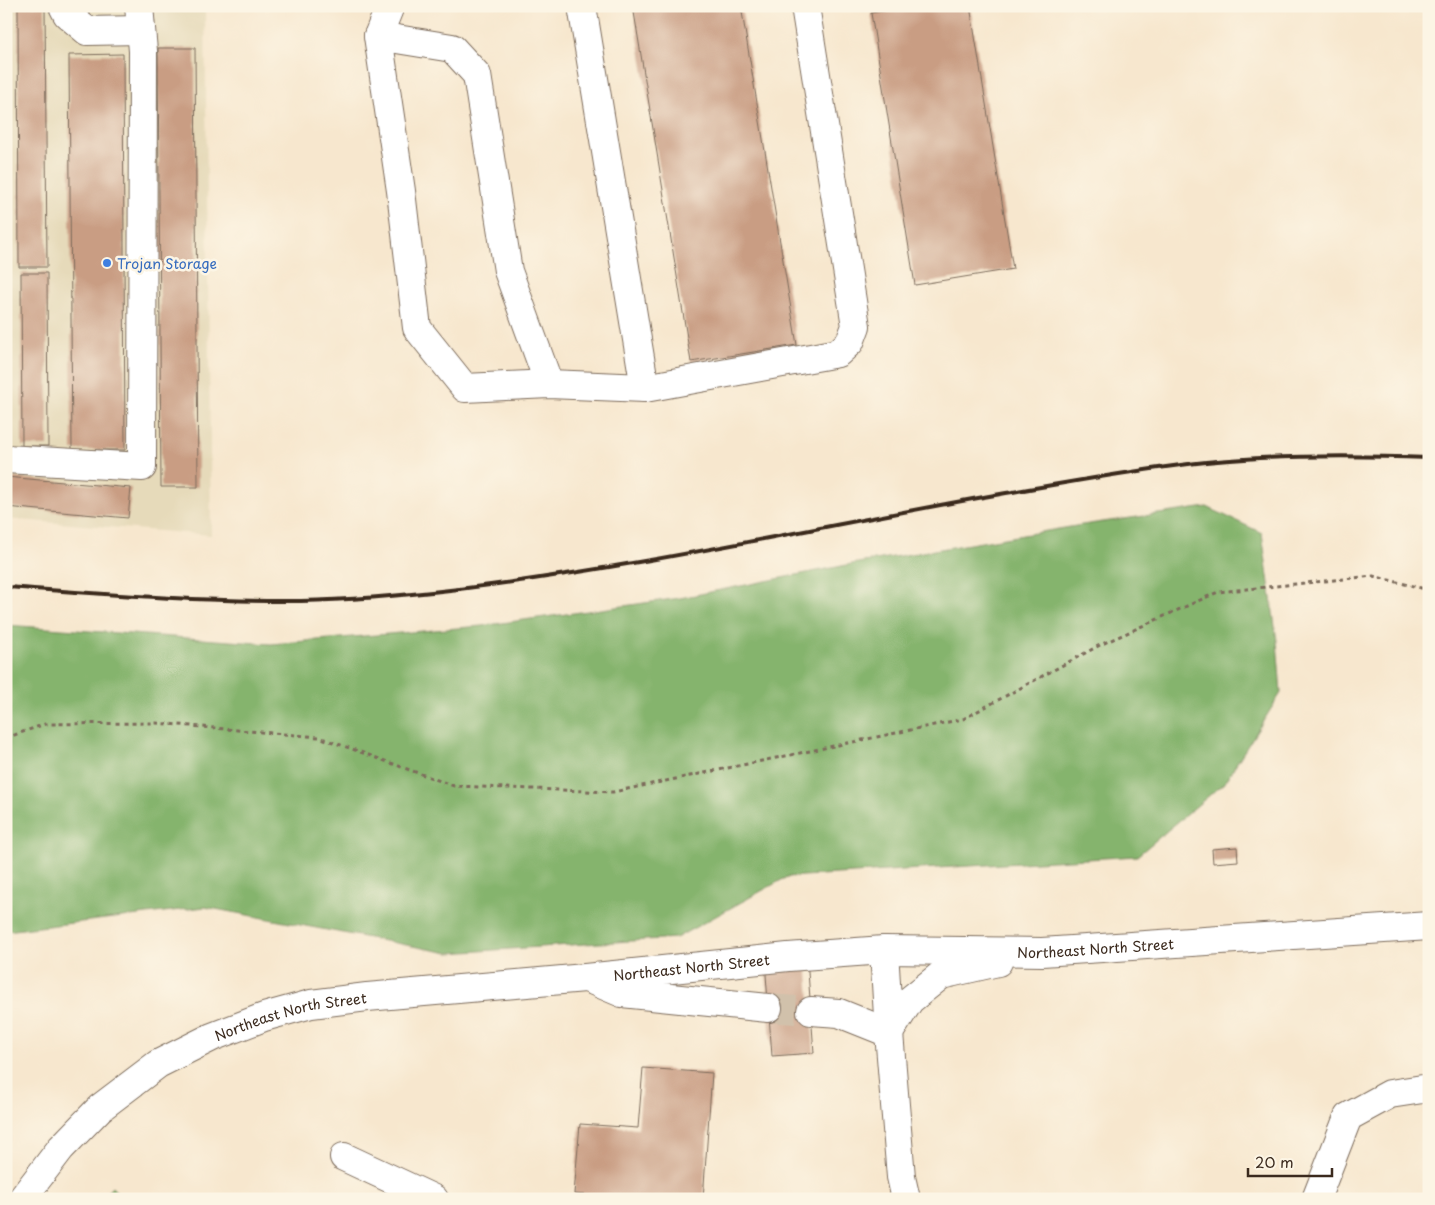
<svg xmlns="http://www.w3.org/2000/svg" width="1435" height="1205" viewBox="0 0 1435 1205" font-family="'Playpen Sans',sans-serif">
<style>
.built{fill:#e6daba}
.forest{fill:#85b46d;stroke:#606f46}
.building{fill:#c99d83}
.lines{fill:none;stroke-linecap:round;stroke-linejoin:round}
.minor-tunnel{stroke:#d1c1ab;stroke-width:28;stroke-dasharray:28 14;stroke-linecap:butt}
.minor-casing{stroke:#7d6c5c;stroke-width:30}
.path{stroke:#7d6c5c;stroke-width:3;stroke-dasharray:4 4;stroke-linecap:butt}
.minor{stroke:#fff;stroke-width:28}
.rail{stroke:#3b2a1e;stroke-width:4}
.shop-dot{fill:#3f7fe0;stroke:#fcf5e5;stroke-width:2}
.labels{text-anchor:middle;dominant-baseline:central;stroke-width:5;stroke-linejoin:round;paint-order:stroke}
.shop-label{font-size:14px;fill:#366cbe;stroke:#fcf5e5;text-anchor:start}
.street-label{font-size:14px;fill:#3b2a1e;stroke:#fcf5e5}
</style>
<rect width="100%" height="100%" fill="#fcf5e5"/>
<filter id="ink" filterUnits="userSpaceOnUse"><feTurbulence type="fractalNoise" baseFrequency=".02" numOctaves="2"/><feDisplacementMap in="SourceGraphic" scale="10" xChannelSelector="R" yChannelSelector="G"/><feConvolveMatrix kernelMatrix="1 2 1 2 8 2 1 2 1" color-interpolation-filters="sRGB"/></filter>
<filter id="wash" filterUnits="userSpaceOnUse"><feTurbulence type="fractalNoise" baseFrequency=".0096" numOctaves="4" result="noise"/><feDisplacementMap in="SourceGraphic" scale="20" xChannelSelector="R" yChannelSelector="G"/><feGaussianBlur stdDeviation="1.12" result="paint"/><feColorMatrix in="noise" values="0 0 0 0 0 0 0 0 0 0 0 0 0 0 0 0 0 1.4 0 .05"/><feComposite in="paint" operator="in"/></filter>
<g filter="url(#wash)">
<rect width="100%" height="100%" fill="#f7e7ce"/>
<path class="built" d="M 6,6 L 205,6 L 211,535 L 6,519 Z"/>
<path class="forest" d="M 1207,507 L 1262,533 L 1277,641 L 1281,693 L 1224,783 L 1137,856 L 787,877 L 676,938 L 449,953 L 205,907 L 6,931 L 6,625 L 271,644 L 481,626 L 680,598 L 852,564 L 1082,525 Z
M 112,1187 L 123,1199 L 100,1199 Z"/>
<g id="blocks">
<path class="building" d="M 18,6 L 45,6 L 47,267 L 19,267 Z
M 633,6 L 741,6 L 797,345 L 691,362 Z
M 914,6 L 970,6 L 1013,269 L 915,285 L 871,13 Z
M 158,48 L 195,48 L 198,487 L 161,487 Z
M 123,54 L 125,450 L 72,450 L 69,55 Z
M 21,273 L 47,273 L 48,446 L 22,446 Z
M 6,477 L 131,488 L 128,518 L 6,507 Z
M 1237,847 L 1238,861 L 1213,863 L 1212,849 Z
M 807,958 L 814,1053 L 772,1056 L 765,961 Z
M 643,1068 L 712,1073 L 703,1199 L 633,1199 L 574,1194 L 580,1124 L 638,1128 Z"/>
</g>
</g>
<g filter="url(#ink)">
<use href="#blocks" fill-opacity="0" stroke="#7d6c5c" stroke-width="1"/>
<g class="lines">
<path class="minor-tunnel" d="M 768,1008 L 811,1011"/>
<g class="minor-casing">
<g id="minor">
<path d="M 63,6 L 67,14 L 87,31 L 141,30"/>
<path d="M 390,6 L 378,36 L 401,191 L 417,328 L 465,388 L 549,384 L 645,388"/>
<path d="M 582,6 L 645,388 L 838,353 L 850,342 L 856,326 L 805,6"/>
<path d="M 378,36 L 452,48 L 477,75 L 508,271 L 549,384"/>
<path d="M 6,459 L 142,467 L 143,51 L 139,6"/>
<path d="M 884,950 L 889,1033 L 901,1177 L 906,1199"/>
<path d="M 589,979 L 622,993 L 768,1008"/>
<path d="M 811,1011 L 839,1013 L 889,1033 L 910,1000 L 941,975 L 998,962"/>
<path d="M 344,1157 L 434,1199"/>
<path id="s1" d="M 22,1199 L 61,1148 L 100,1108 L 158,1064 L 212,1037 L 264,1017 L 311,1004 L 367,997 L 585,978 L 788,957 L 884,950 L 1042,952 L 1429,926"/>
<path d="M 1316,1199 L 1348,1117 L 1390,1094 L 1429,1088"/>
</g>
</g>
<path class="path" d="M 6,738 L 45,724 L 156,723 L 319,737 L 454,786 L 613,792 L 963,719 L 1100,645 L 1218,592 L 1373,576 L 1429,590"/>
<use href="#minor" class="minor"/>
<path class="rail" d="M 6,587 C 104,594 203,602 301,601 C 354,600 407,595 459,589 C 642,567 825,525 1006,493 C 1072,482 1139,469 1206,462 C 1280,455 1354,455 1429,458"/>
</g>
</g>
<circle class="shop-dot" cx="107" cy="263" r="5"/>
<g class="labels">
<g class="shop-label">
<text x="117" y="263">Trojan Storage</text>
</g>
<g class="street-label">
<text stroke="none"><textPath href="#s1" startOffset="1145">Northeast North Street</textPath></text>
<text stroke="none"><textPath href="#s1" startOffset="740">Northeast North Street</textPath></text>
<text stroke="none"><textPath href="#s1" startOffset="335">Northeast North Street</textPath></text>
</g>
</g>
<rect width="1435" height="1205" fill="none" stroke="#fcf5e5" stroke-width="25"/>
<path d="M1248 1168v8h84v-8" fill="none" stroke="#3b2a1e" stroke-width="2.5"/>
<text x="1255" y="1168" font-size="15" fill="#3b2a1e" stroke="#fcf5e5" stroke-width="4" paint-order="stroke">20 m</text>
</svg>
